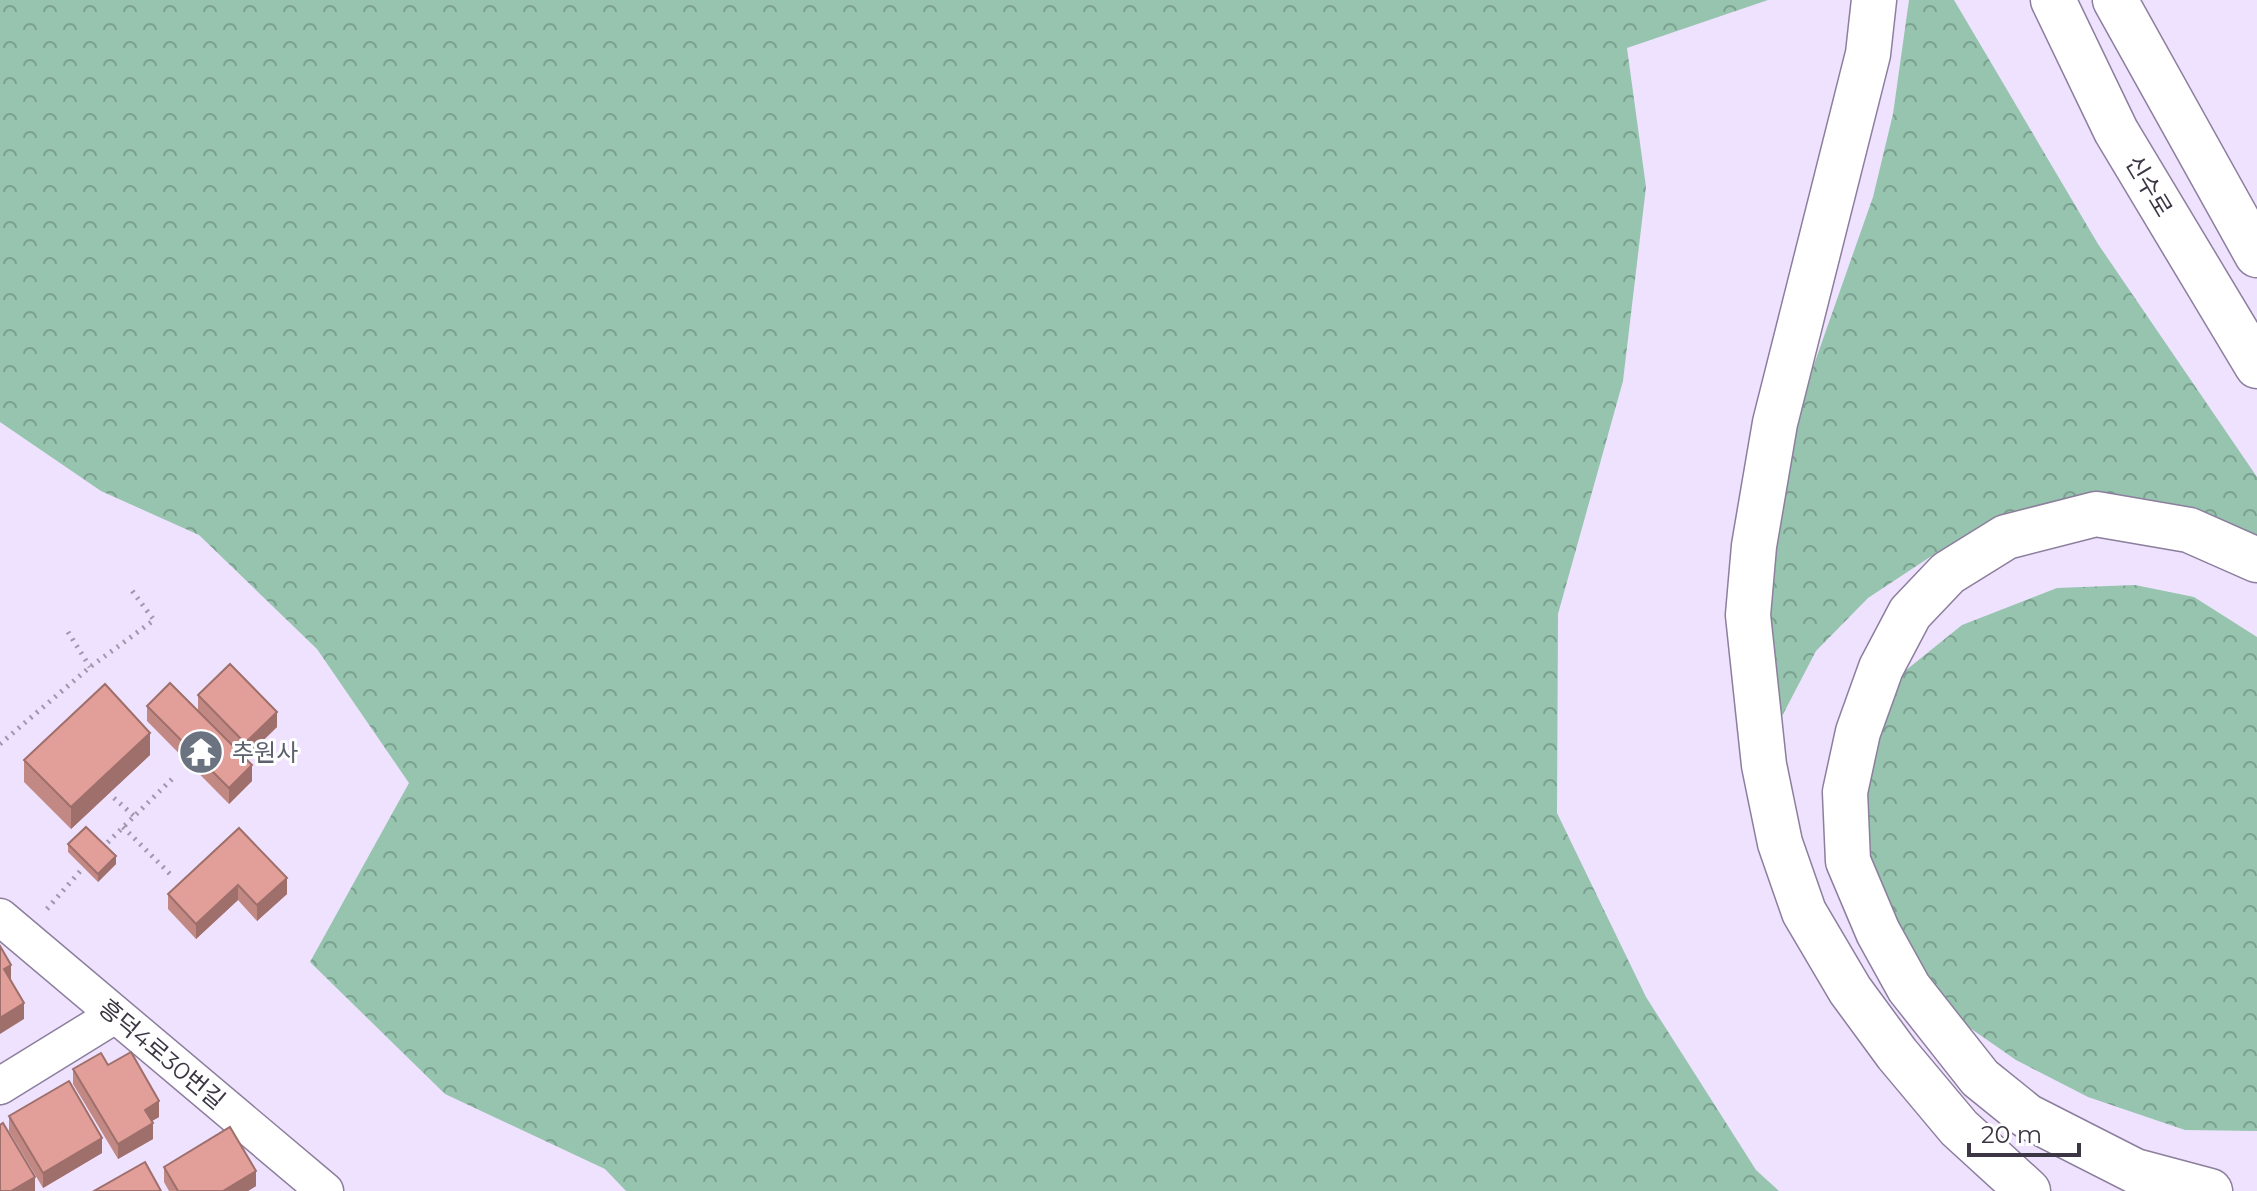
<svg xmlns="http://www.w3.org/2000/svg" width="2257" height="1191" viewBox="0 0 2257 1191" font-family="Montserrat,'Noto Sans KR',sans-serif">
<style>
.forest{fill:url(#forest-crowns)}
.lines{fill:none;stroke-linecap:round;stroke-linejoin:round}
.street-casing{stroke:#8c7e9d;stroke-width:39}
.primary-casing{stroke:#8c7e9d;stroke-width:47}
.highway-casing{stroke:#8c7e9d;stroke-width:47}
.path{stroke:#a097ad;stroke-width:5;stroke-dasharray:2 6;stroke-linecap:butt}
.street{stroke:#fff;stroke-width:36}
.primary{stroke:#fff;stroke-width:44}
.highway{stroke:#fff;stroke-width:44}
.wall{fill:#c28984}
.shaded-wall{fill:#9e6f6b}
.building{fill:#e29f99;stroke:#9e6f6b;stroke-width:2}
.labels{text-anchor:middle;dominant-baseline:central;stroke-width:6;stroke-linejoin:round;paint-order:stroke}
.street-label{font-size:24px;fill:#3c3644;stroke:#fff}
.worship-label{font-size:24px;fill:#5b616d;stroke:#fff;text-anchor:start}
</style>
<defs>
<pattern id="forest-crowns" width="20" height="18" patternUnits="userSpaceOnUse" patternTransform="scale(2)"><rect width="20" height="18" fill="#96c4ae"/><path d="M2 6a3 3 0 1 1 6 0M12 15a3 3 0 1 1 6 0" fill="none" stroke="#7ca08f"/></pattern>
</defs>
<rect width="100%" height="100%" fill="#eee2fe"/>
<path class="forest" d="M 0,0 L 1768,0 L 1627,48 L 1646,187 L 1623,381 L 1558,614 L 1557,813 L 1646,997 L 1756,1170 L 1779,1191 L 626,1191 L 605,1169 L 445,1094 L 310,962 L 409,783 L 317,649 L 199,535 L 101,491 L 0,422 Z
M 1909,0 L 1954,0 L 2098,244 L 2257,477 L 2257,549 L 2022,515 L 1933,555 L 1868,598 L 1816,651 L 1780,720 L 1760,735 L 1772,507 L 1798,410 L 1873,197 L 1893,114 Z
M 2135,585 L 2194,597 L 2257,637 L 2257,1131 L 2185,1130 L 2088,1097 L 2016,1060 L 1937,1005 L 1857,875 L 1859,743 L 1895,679 L 1962,625 L 2057,588 Z"/>
<g class="lines">
<g class="street-casing">
<path id="street" d="M 0,917 L 325,1191
M 0,1086 L 115,1015"/>
</g>
<g class="primary-casing">
<path id="primary" d="M 1874,0 L 1868,54 L 1775,423 L 1754,546 L 1748,615 L 1764,765 L 1780,843 L 1804,912 L 1850,990 L 1897,1054 L 1959,1128 L 2028,1191
M 2053,0 L 2116,131 L 2257,366
M 2115,0 L 2257,255"/>
</g>
<g class="highway-casing">
<path id="highway" d="M 2210,1191 L 2135,1171 L 2027,1116 L 1980,1078 L 1909,988 L 1878,932 L 1848,861 L 1845,792 L 1858,732 L 1881,668 L 1910,613 L 1948,573 L 2006,537 L 2096,514 L 2189,530 L 2257,560"/>
</g>
<path class="path" d="M 68,632 L 90,667
M 0,744 L 90,667 L 154,620 L 130,588
M 114,798 L 134,816
M 123,827 L 173,877
M 102,848 L 173,778
M 47,909 L 82,869"/>
<use href="#street" class="street"/>
<use href="#primary" class="primary"/>
<use href="#highway" class="highway"/>
</g>
<path class="wall" d="M 198,695 L 277,727 L 245,758 L 252,781 L 229,804 L 147,721 L 147,706 L 198,710 Z
M 150,755 L 71,829 L 24,782 L 24,760 Z
M 239,828 L 287,894 L 257,921 L 238,900 L 196,939 L 168,909 L 168,894 Z
M 68,844 L 116,864 L 98,882 L 68,852 Z
M 108,1065 L 159,1117 L 152,1121 L 153,1139 L 118,1159 L 73,1084 L 73,1069 Z
M 9,1116 L 102,1153 L 43,1188 L 9,1131 Z
M 164,1167 L 256,1186 L 248,1191 L 169,1191 L 164,1182 Z"/>
<path class="shaded-wall" d="M 277,712 L 277,727 L 245,758 L 245,743 Z
M 150,733 L 150,755 L 71,829 L 71,807 Z
M 252,765 L 252,781 L 229,804 L 229,788 Z
M 116,856 L 116,864 L 98,882 L 98,874 Z
M 287,878 L 287,894 L 257,921 L 257,905 Z
M 238,885 L 238,900 L 196,939 L 196,924 Z
M 11,965 L 11,980 L 4,985 L 4,969 Z
M 24,1003 L 24,1019 L 0,1034 L 0,1018 Z
M 159,1101 L 159,1117 L 145,1125 L 145,1110 Z
M 153,1123 L 153,1139 L 118,1159 L 118,1144 Z
M 102,1138 L 102,1153 L 43,1188 L 43,1173 Z
M 256,1171 L 256,1186 L 248,1191 L 223,1191 Z
M 35,1177 L 35,1191 L 11,1191 Z"/>
<path class="building" d="M 230,664 L 277,712 L 245,743 L 198,695 Z
M 170,683 L 252,765 L 229,788 L 147,706 Z
M 105,684 L 150,733 L 71,807 L 24,760 Z
M 86,827 L 116,856 L 98,874 L 68,844 Z
M 239,828 L 287,878 L 257,905 L 238,885 L 196,924 L 168,894 Z
M 0,946 L 11,965 L 4,969 L 24,1003 L 0,1018 Z
M 131,1052 L 159,1101 L 145,1110 L 153,1123 L 118,1144 L 73,1069 L 101,1053 L 108,1065 Z
M 69,1081 L 102,1138 L 43,1173 L 9,1116 Z
M 3,1123 L 35,1177 L 11,1191 L 0,1191 L 0,1125 Z
M 230,1127 L 256,1171 L 223,1191 L 178,1191 L 164,1167 Z
M 145,1162 L 161,1191 L 94,1191 Z"/>
<defs>
<g id="temple-disc" transform="scale(2.3)"><circle r="9.5" fill="#6b7280" stroke="#fff"/><path d="M0-6L5-2H3V0L6.5 2.5H4V6H1.5V3h-3V6H-4V2.5H-6.5L-3 0V-2H-5Z" fill="#fff"/></g>
</defs>
<g fill-rule="evenodd">
<use href="#temple-disc" x="201" y="752"/>
</g>
<g class="labels">
<g class="street-label">
<text transform="translate(2149 186) rotate(59)">신수로</text>
<text transform="translate(162 1054) rotate(40)">흥덕4로30번길</text>
</g>
<g class="worship-label">
<text x="232" y="752">추원사</text>
</g>
</g>
<path d="M1969 1143v12h110v-12" fill="none" stroke="#3c3644" stroke-width="4"/>
<text x="1981" y="1143" font-size="24" fill="#3c3644" stroke="#ffffff" stroke-width="6" paint-order="stroke">20 m</text>
</svg>
